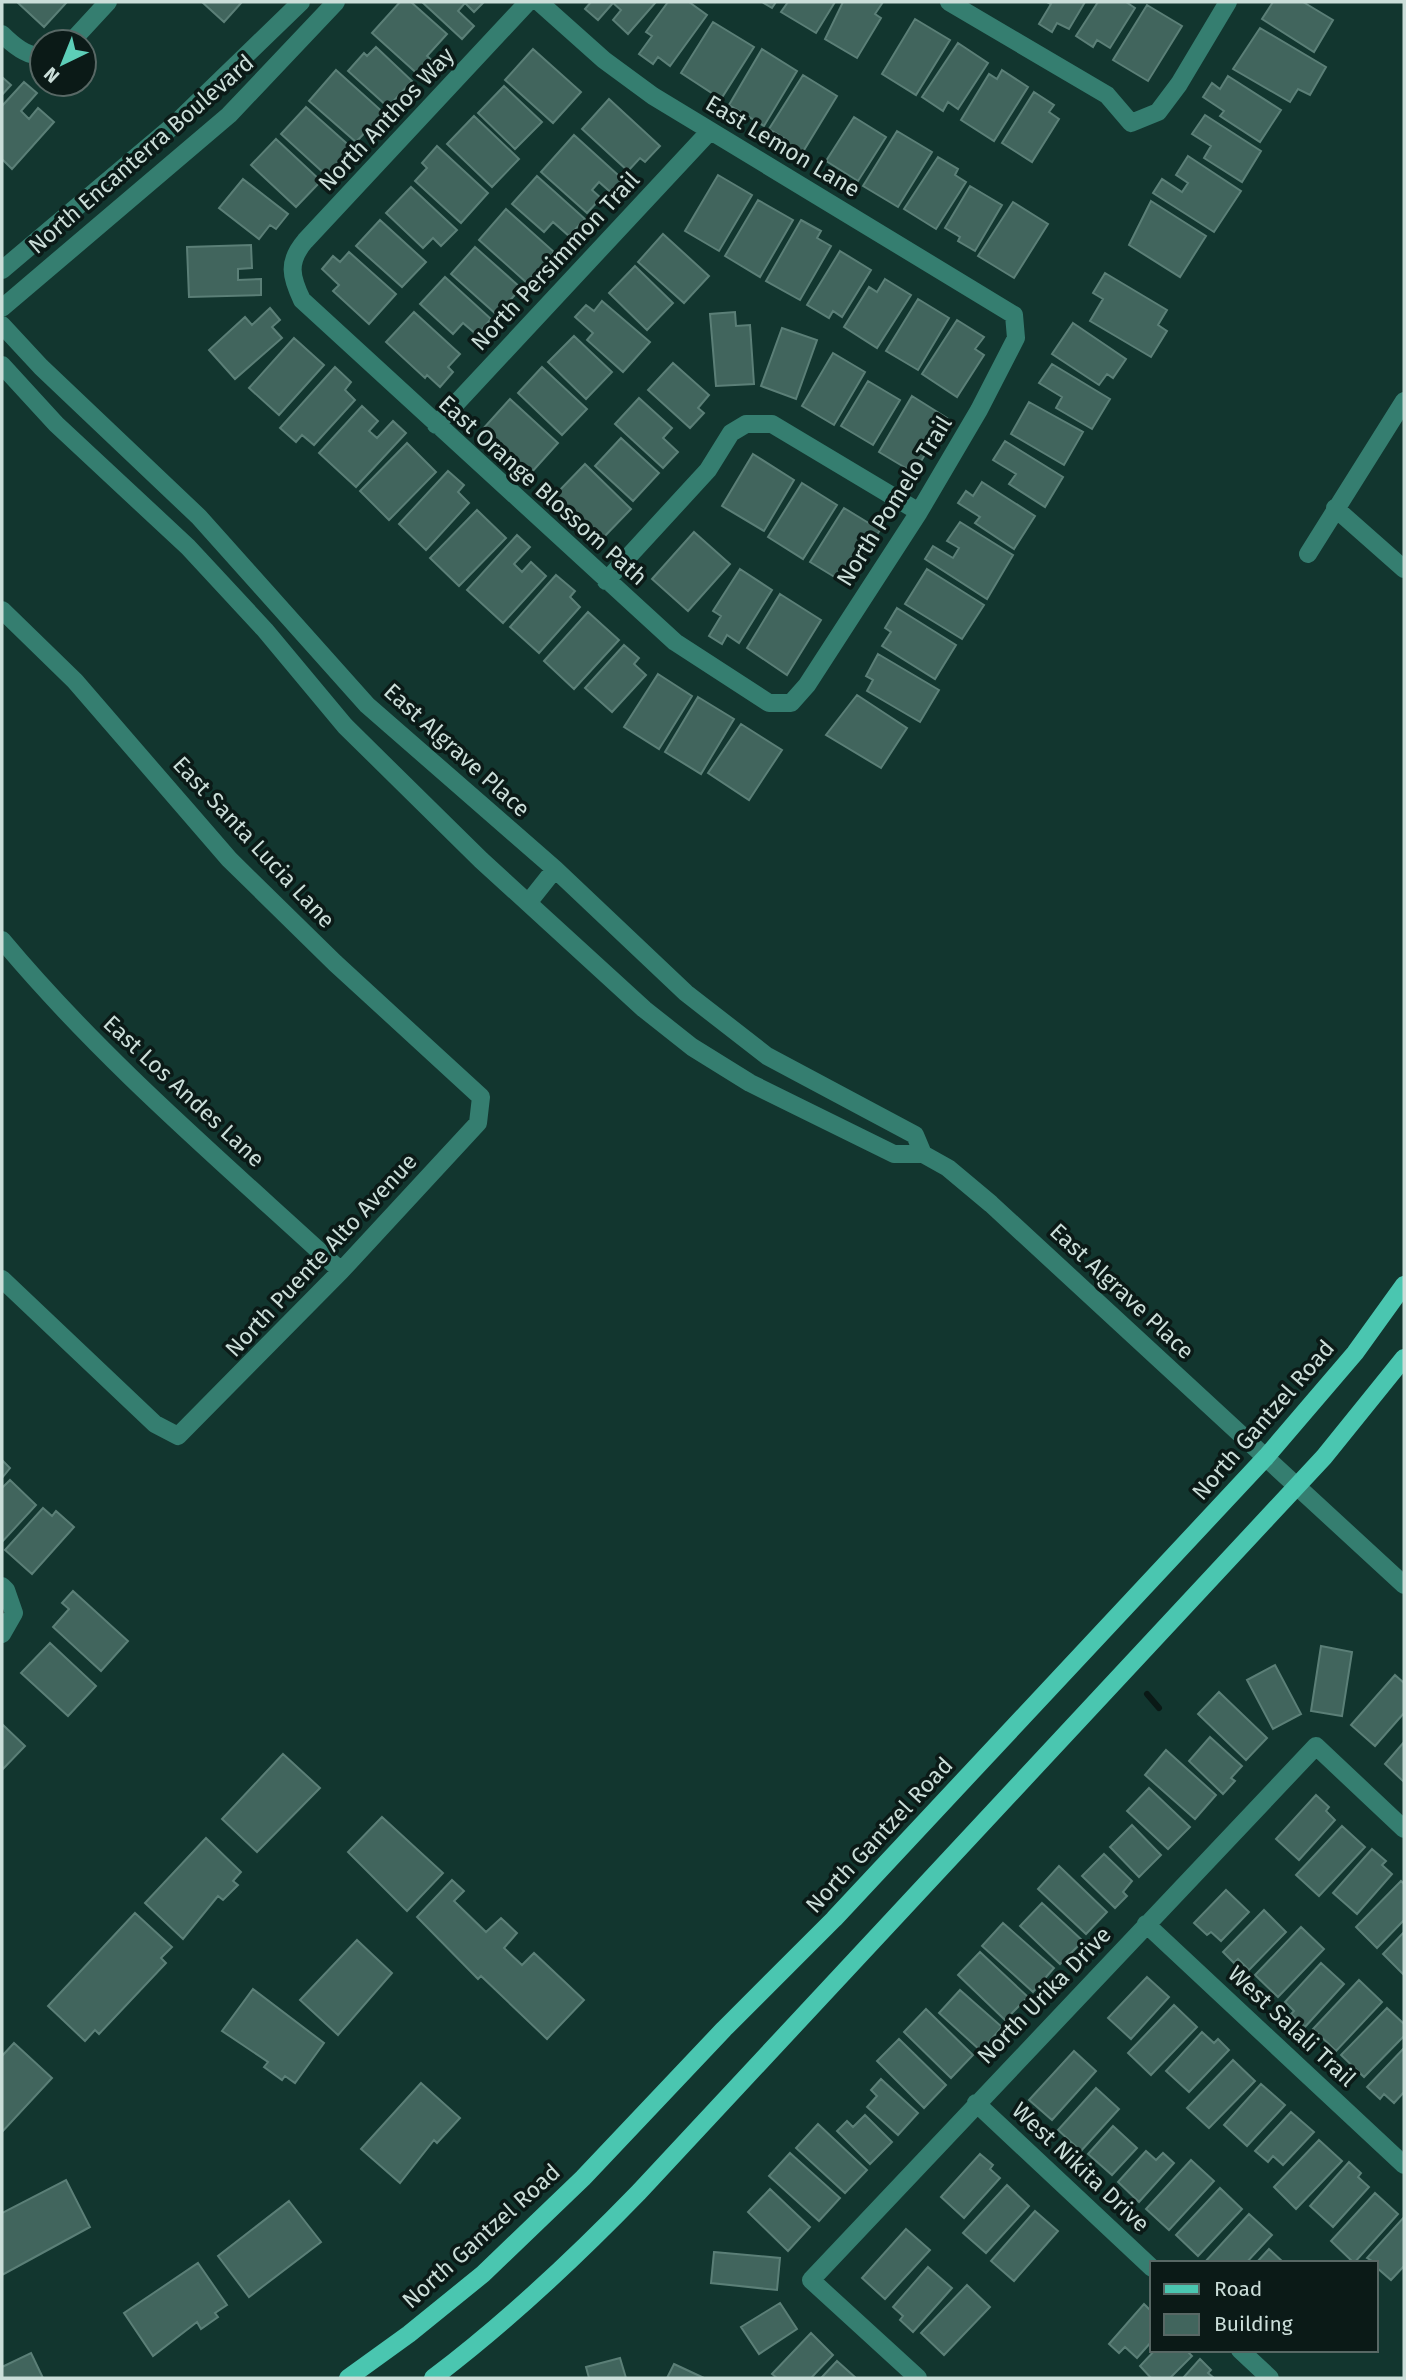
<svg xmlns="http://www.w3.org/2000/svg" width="1406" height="2380" viewBox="0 0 1406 2380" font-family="'Fira Sans',sans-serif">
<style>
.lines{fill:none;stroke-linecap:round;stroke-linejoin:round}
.stream{stroke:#0a1916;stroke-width:6}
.building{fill:#41655d;stroke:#5b7f77;stroke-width:2}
.minor{stroke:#357e70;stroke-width:18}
.major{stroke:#4ac6b0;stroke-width:18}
.labels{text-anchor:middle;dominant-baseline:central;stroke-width:7;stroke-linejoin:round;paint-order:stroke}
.street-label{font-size:23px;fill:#cbded9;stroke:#0b1a17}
</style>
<rect width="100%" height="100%" fill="#12362f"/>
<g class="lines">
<path class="stream" d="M 1147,1694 L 1159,1708"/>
</g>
<path class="building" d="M 17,2 L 67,2 L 44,27 Z
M 202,2 L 242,2 L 224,22 Z
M 400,2 L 411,2 L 447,34 L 427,56 L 435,63 L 422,78 L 372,33 Z
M 422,2 L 484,2 L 474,12 L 465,3 L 458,11 L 474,26 L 462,39 Z
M 591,2 L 656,2 L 628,34 L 613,20 L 621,10 L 613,3 L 598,20 L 585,9 Z
M 668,2 L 689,2 L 707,15 L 670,66 L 658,57 L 653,64 L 639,54 L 652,36 L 646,32 Z
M 762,2 L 776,2 L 772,8 Z
M 788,2 L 835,2 L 816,33 L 781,12 Z
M 843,2 L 883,2 L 875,14 L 881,18 L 857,58 L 825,39 Z
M 1047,2 L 1085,2 L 1069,29 L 1057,23 L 1052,32 L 1039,24 L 1051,4 Z
M 1098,2 L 1126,2 L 1135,8 L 1110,48 L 1097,40 L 1093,47 L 1076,36 Z
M 1273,2 L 1303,2 L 1333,20 L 1314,52 L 1262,19 Z
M 1147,5 L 1182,26 L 1148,81 L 1113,60 Z
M 915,19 L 950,40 L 916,95 L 882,74 Z
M 713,22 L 754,47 L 721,99 L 681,73 Z
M 1260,28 L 1326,67 L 1310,95 L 1298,89 L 1290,102 L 1233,69 Z
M 958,43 L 988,63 L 958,109 L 948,102 L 943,111 L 922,97 Z
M 376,47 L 412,81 L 388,107 L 348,71 L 364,53 L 367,56 Z
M 533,49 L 581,92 L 553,123 L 505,80 Z
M 762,49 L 797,71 L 764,126 L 729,105 Z
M 336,70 L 386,115 L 376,126 L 373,124 L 356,142 L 309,101 Z
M 1002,70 L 1028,87 L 994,141 L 961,120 L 989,74 L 997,79 Z
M 803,75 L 837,96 L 801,155 L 784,144 L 787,140 L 769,129 Z
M 1228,76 L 1281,110 L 1260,142 L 1220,116 L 1224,111 L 1203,97 L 1212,83 L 1220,89 Z
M 2,77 L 11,85 L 2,95 Z
M 24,82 L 37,93 L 21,111 L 29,119 L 38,108 L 54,122 L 12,169 L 2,159 L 2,106 Z
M 504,86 L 542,122 L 515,149 L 478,113 Z
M 1034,92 L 1054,105 L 1049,112 L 1059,119 L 1032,162 L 1002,143 Z
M 609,99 L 660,146 L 645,162 L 640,158 L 628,171 L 582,129 Z
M 306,107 L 352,148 L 327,176 L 281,134 Z
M 1205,115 L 1261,151 L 1242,182 L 1204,158 L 1211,146 L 1192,134 Z
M 474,116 L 519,159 L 492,187 L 447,144 Z
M 854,117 L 886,137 L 858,181 L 826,161 Z
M 897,131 L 932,152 L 898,207 L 863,186 Z
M 574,135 L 628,184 L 616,197 L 599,182 L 592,190 L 601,198 L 587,213 L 541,172 Z
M 276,139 L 321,181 L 296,207 L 251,165 Z
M 437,146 L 488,193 L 461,223 L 415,181 L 427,168 L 422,163 Z
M 1188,156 L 1241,191 L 1214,232 L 1153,193 L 1162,179 L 1182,192 L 1188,183 L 1176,175 Z
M 938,157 L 958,169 L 955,175 L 966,182 L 936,229 L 904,209 Z
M 718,175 L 752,195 L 719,251 L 685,231 Z
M 537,176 L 585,219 L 569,236 L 553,222 L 544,232 L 512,204 Z
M 243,179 L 288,214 L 276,229 L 270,225 L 259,239 L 219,208 Z
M 970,186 L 1002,205 L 975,251 L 958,241 L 960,237 L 945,228 Z
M 411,187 L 457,230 L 441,246 L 433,238 L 423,248 L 386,213 Z
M 758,200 L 793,220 L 760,277 L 725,256 Z
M 1151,201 L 1206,236 L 1180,277 L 1129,245 Z
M 1013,202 L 1048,224 L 1014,278 L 978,256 Z
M 506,209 L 554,252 L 527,283 L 479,240 Z
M 380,220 L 426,262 L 402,287 L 356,246 Z
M 801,220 L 821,231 L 817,238 L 831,246 L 800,300 L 766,281 Z
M 663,234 L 709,276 L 684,303 L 638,262 Z
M 251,245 L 252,268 L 238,269 L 238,280 L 261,279 L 261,295 L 189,297 L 187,247 Z
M 475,247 L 521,288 L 497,315 L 451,274 Z
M 840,251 L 871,270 L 842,317 L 833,311 L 829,318 L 807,305 Z
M 349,252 L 396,294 L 369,324 L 333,291 L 339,285 L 322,269 L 333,256 L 340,262 Z
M 635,266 L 673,303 L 647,330 L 609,293 Z
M 1105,273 L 1167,310 L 1158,325 L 1167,331 L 1151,357 L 1090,321 L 1103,299 L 1093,293 Z
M 445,277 L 491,319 L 477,335 L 463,323 L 453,334 L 420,304 Z
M 885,279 L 911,295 L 877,348 L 844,327 L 869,287 L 877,292 Z
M 918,299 L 949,318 L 918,370 L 886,351 Z
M 602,301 L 650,342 L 623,372 L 587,340 L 593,333 L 575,317 L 586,305 L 594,311 Z
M 270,308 L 280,320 L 272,327 L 282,338 L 235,379 L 209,350 L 245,317 L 252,325 Z
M 414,312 L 460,354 L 448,367 L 453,372 L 440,387 L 427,375 L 425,378 L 386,342 Z
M 735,312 L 736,326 L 750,325 L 754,384 L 716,386 L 710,314 Z
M 957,320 L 984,337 L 975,349 L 984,355 L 957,397 L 922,374 Z
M 1073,323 L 1126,359 L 1113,378 L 1107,374 L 1099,385 L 1052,354 Z
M 782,328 L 817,340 L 796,399 L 761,386 Z
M 574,336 L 612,372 L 586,399 L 548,362 Z
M 294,338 L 324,365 L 279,415 L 249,388 Z
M 833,353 L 865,372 L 834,425 L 802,406 Z
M 673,363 L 709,395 L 698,408 L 704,413 L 690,428 L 648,390 Z
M 1052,364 L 1110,399 L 1092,429 L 1056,408 L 1062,397 L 1039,383 Z
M 335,367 L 351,382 L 345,390 L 355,400 L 314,445 L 302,435 L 296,442 L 280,428 Z
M 542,367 L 587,409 L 562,435 L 518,393 Z
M 868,381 L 900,400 L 873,445 L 841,426 Z
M 912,396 L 947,418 L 914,473 L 879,452 Z
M 639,398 L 672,428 L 663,438 L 678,452 L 663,468 L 615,424 Z
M 510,399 L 558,443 L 530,474 L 482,430 Z
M 1029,402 L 1083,432 L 1064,465 L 1011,434 Z
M 362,406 L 378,421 L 369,431 L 377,438 L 393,421 L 406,433 L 356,487 L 319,453 Z
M 621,438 L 659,473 L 633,501 L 595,466 Z
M 1005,441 L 1063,477 L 1045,507 L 1009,484 L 1016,474 L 993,460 Z
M 407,443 L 436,472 L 389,520 L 360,491 Z
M 753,454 L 794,480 L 764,531 L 722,506 Z
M 585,464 L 631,509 L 602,539 L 556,494 Z
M 448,471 L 464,485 L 458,492 L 469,503 L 426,550 L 399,524 Z
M 982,482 L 1035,516 L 1014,549 L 975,523 L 980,517 L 958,503 L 966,491 L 973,496 Z
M 802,483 L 837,505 L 803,559 L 768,537 Z
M 844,508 L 880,530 L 846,584 L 810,562 Z
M 477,510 L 506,538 L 459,586 L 430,558 Z
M 960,522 L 1013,555 L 987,599 L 925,559 L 933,546 L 953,558 L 959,548 L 947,541 Z
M 694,532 L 730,564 L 688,611 L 652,579 Z
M 517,535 L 530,547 L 514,564 L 522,572 L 531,562 L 546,576 L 503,623 L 467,590 Z
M 740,569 L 772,590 L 739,643 L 727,635 L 722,644 L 709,636 L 721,616 L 713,611 Z
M 927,569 L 984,605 L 962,639 L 905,604 Z
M 556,575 L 575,591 L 570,597 L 580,607 L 539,653 L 510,627 Z
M 780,594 L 821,620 L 787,675 L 747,648 Z
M 897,608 L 956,645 L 935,679 L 882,646 L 891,632 L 885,628 Z
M 588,612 L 619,640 L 574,689 L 544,661 Z
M 624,645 L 639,658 L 634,664 L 646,675 L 612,712 L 585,688 Z
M 878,654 L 939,690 L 920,722 L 867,691 L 873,680 L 866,676 Z
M 658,674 L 692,696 L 659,749 L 624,727 Z
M 857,695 L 907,728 L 881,768 L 826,735 Z
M 698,697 L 734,719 L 701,774 L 665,752 Z
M 741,724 L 782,750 L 749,800 L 708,773 Z
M 2,1460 L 10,1468 L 2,1478 Z
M 10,1480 L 36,1505 L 2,1542 L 2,1488 Z
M 43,1508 L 52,1516 L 56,1511 L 74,1527 L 32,1574 L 5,1550 Z
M 73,1591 L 128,1641 L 101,1671 L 53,1627 L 69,1609 L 62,1603 Z
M 50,1643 L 96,1686 L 68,1716 L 21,1673 Z
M 1321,1646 L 1352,1652 L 1342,1716 L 1311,1711 Z
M 1275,1665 L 1301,1714 L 1273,1729 L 1247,1680 Z
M 1395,1675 L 1404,1683 L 1404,1713 L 1375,1746 L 1351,1725 Z
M 1219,1692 L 1267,1738 L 1246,1760 L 1198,1714 Z
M 2,1724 L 25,1746 L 2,1770 Z
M 1210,1737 L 1242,1766 L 1231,1778 L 1235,1781 L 1223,1794 L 1189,1761 Z
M 1404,1742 L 1404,1782 L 1385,1764 Z
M 1166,1750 L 1216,1795 L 1195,1819 L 1145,1775 Z
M 283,1754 L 320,1788 L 257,1852 L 222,1819 Z
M 1149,1788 L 1190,1827 L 1168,1849 L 1127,1811 Z
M 1316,1795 L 1329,1807 L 1326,1811 L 1335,1820 L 1299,1860 L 1276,1839 Z
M 382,1817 L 443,1873 L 407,1911 L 348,1852 Z
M 1132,1825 L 1161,1855 L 1139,1877 L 1110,1847 Z
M 1342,1826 L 1365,1847 L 1319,1896 L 1296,1875 Z
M 206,1838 L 241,1872 L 233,1881 L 238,1885 L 223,1900 L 218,1896 L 183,1939 L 145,1903 Z
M 1372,1849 L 1386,1861 L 1382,1865 L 1392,1874 L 1357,1914 L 1333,1893 Z
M 1104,1854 L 1132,1881 L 1123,1892 L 1127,1896 L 1115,1908 L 1082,1876 Z
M 1059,1866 L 1107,1912 L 1086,1934 L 1038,1889 Z
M 452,1880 L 464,1891 L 454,1901 L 486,1932 L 501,1918 L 517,1933 L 504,1948 L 522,1965 L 534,1953 L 584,2000 L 547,2039 L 481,1976 L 478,1979 L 417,1917 Z
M 1401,1881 L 1404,1884 L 1404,1920 L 1377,1948 L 1356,1927 Z
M 1226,1890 L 1249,1912 L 1221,1941 L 1211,1932 L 1207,1935 L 1194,1923 Z
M 1042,1903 L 1083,1941 L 1060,1964 L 1020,1926 Z
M 1264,1910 L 1286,1932 L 1249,1970 L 1238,1959 L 1234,1963 L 1223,1952 Z
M 135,1913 L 172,1947 L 161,1958 L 166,1963 L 99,2034 L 95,2030 L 85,2041 L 48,2006 Z
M 1003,1923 L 1054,1968 L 1033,1992 L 982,1946 Z
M 1301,1927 L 1324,1949 L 1278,1997 L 1255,1975 Z
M 1404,1932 L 1404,1975 L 1383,1954 Z
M 357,1940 L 392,1973 L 338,2035 L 300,2000 Z
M 980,1952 L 1028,1997 L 1005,2020 L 958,1975 Z
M 1321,1963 L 1344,1984 L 1305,2027 L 1291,2014 L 1294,2011 L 1285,2002 Z
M 1147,1977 L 1169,1997 L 1131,2039 L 1108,2018 Z
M 1359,1980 L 1382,2002 L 1336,2051 L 1313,2029 Z
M 253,1989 L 324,2043 L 295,2083 L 285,2076 L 282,2080 L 264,2067 L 268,2062 L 222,2031 Z
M 960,1990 L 1002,2027 L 981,2051 L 939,2013 Z
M 1174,2005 L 1197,2027 L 1151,2075 L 1128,2053 Z
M 1387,2008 L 1404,2024 L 1404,2036 L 1364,2077 L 1341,2055 Z
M 926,2009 L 973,2055 L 951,2078 L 904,2032 Z
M 1202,2032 L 1214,2043 L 1218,2039 L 1229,2050 L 1189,2092 L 1166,2071 Z
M 899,2039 L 946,2085 L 924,2108 L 877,2061 Z
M 14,2043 L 52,2078 L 2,2132 L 2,2056 Z
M 1404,2048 L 1404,2092 L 1394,2103 L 1384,2094 L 1380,2099 L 1367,2087 Z
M 1074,2051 L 1096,2071 L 1052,2120 L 1029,2100 Z
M 1233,2060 L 1255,2081 L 1209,2128 L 1187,2108 Z
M 881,2079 L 918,2113 L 898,2135 L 867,2107 L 877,2096 L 871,2090 Z
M 421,2083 L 460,2118 L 437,2143 L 434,2140 L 400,2183 L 361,2149 Z
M 1261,2084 L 1285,2105 L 1247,2146 L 1224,2125 Z
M 1096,2088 L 1119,2109 L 1081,2151 L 1058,2130 Z
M 1291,2112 L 1314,2132 L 1283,2165 L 1273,2156 L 1268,2162 L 1255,2151 Z
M 865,2115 L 892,2142 L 870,2164 L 837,2131 L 847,2121 L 853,2127 Z
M 818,2124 L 867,2170 L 845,2193 L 796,2148 Z
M 1113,2126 L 1137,2148 L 1112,2175 L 1088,2154 Z
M 1319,2140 L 1342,2161 L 1296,2209 L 1274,2187 Z
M 1146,2151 L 1156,2160 L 1163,2153 L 1174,2163 L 1139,2202 L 1118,2182 Z
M 790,2153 L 840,2198 L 819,2221 L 769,2176 Z
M 980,2154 L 993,2165 L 990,2169 L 1000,2178 L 964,2218 L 941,2197 Z
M 1191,2160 L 1214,2181 L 1169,2230 L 1146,2209 Z
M 1349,2162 L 1361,2173 L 1358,2177 L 1369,2187 L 1333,2227 L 1310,2206 Z
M 66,2180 L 90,2227 L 2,2275 L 2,2213 Z
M 1007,2185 L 1029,2206 L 986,2253 L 963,2233 Z
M 1220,2188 L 1242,2209 L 1198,2256 L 1176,2235 Z
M 770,2189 L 810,2227 L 788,2251 L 748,2212 Z
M 1375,2193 L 1398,2214 L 1354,2263 L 1331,2241 Z
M 289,2201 L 321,2242 L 249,2297 L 218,2256 Z
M 1035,2211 L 1058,2231 L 1014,2281 L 991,2261 Z
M 1249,2214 L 1272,2235 L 1246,2263 L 1204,2263 Z
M 1404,2217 L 1404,2266 L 1391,2280 L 1376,2267 L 1376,2263 L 1367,2258 Z
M 906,2229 L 930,2250 L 885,2299 L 862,2278 Z
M 1269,2249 L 1284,2263 L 1256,2263 Z
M 714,2252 L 780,2258 L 777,2290 L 711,2283 Z
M 198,2263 L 227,2305 L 215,2313 L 218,2317 L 201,2329 L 197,2322 L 153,2356 L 124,2313 Z
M 928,2267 L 952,2288 L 913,2332 L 900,2320 L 903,2316 L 893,2307 Z
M 967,2285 L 990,2307 L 944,2355 L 921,2333 Z
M 780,2303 L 797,2329 L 759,2354 L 741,2327 Z
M 1144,2304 L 1152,2312 L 1152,2341 L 1137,2358 L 1125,2347 L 1119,2353 L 1109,2344 Z
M 811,2333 L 833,2355 L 811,2378 L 777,2378 L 772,2374 Z
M 1155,2350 L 1186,2350 L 1192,2356 L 1170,2378 L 1151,2378 L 1140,2366 Z
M 31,2353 L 43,2378 L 2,2378 L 2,2367 Z
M 620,2358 L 626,2378 L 589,2378 L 586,2367 Z
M 1200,2359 L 1211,2370 L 1208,2373 L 1214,2378 L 1183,2378 Z
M 837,2361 L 856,2378 L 821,2378 Z
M 674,2364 L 704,2378 L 667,2378 Z"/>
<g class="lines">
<path class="minor" d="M 528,2 L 305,241 C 287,262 291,277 302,300 L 675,642 L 769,703 L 791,703 L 807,685 L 919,512 L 979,410 L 1016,338 L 1014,315 L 653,96 L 604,60 L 539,2
M 949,2 L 1107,95 L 1131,123 L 1158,112 L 1179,84 L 1228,2
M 2,34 C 11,43 28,58 42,55
M 71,42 L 108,2
M 2,270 L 174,125 L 301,2
M 2,308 L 229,115 L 336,2
M 2,325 L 41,367 L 199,517 L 367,705 L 555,869 L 686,993 L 767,1056 L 915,1135 L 923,1154
M 2,365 L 56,424 L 188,547 L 265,630 L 345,726 L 481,860 L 644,1009 L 692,1047 L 750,1083 L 894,1154 L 923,1154 L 948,1168 L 991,1204 L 1404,1585
M 436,425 L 710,131
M 1335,508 L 1404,569
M 1308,554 L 1404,401
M 606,581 L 708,470 L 731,433 L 746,424 L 772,424 L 919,512
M 2,610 L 75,681 L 229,859 L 335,963 L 481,1097 L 478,1123 L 341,1271 L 178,1436 L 155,1424 L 2,1279
M 528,903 L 555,869
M 2,940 C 103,1061 225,1164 341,1271
M 2,1586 L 6,1590 L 14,1613 L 2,1634
M 1146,1924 L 1404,2165
M 976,2103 L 1152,2268
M 1240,2350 L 1270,2378
M 918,2378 L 811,2280 L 1316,1746 L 1404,1829"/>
<path class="major" d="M 348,2378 L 409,2334 L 483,2274 L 583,2178 L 724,2029 L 834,1919 L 1266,1457 L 1355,1353 L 1404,1285
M 433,2378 C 507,2322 574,2259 639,2192 L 1324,1457 L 1404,1358"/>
</g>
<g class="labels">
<g class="street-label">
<text transform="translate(386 119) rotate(-47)">North Anthos Way</text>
<text transform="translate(783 146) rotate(31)">East Lemon Lane</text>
<text transform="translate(141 154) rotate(-41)">North Encanterra Boulevard</text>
<text transform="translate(555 261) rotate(-47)">North Persimmon Trail</text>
<text transform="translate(543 490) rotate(42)">East Orange Blossom Path</text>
<text transform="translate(894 501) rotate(-58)">North Pomelo Trail</text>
<text transform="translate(457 750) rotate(42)">East Algrave Place</text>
<text transform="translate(254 842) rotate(47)">East Santa Lucia Lane</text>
<text transform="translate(184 1091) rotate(43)">East Los Andes Lane</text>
<text transform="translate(321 1255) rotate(-47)">North Puente Alto Avenue</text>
<text transform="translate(1122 1291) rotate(43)">East Algrave Place</text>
<text transform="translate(1263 1420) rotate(-49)">North Gantzel Road</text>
<text transform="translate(879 1835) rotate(-47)">North Gantzel Road</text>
<text transform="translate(1044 1995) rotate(-46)">North Urika Drive</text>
<text transform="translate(1292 2026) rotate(43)">West Salali Trail</text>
<text transform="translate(1081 2167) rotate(43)">West Nikita Drive</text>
<text transform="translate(481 2236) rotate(-42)">North Gantzel Road</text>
</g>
</g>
<rect width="1406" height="2380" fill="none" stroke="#cbded9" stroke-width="7"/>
<rect x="1150" y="2261" width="228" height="91" fill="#0b1a17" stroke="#586865" stroke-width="2"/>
<rect x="1164" y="2284" width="35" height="10" fill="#4ac6b0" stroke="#586865" stroke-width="2"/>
<text x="1214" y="2296" font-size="21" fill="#cbded9">Road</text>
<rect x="1164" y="2314" width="35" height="21" fill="#41655d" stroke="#586865" stroke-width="2"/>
<text x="1214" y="2331" font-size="21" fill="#cbded9">Building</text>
<g transform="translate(63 63) rotate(223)"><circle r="33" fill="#0b1a17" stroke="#586865" stroke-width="2"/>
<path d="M0-5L12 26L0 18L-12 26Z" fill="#5dceb8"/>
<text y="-10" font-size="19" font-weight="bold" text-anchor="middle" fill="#cbded9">N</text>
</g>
</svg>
